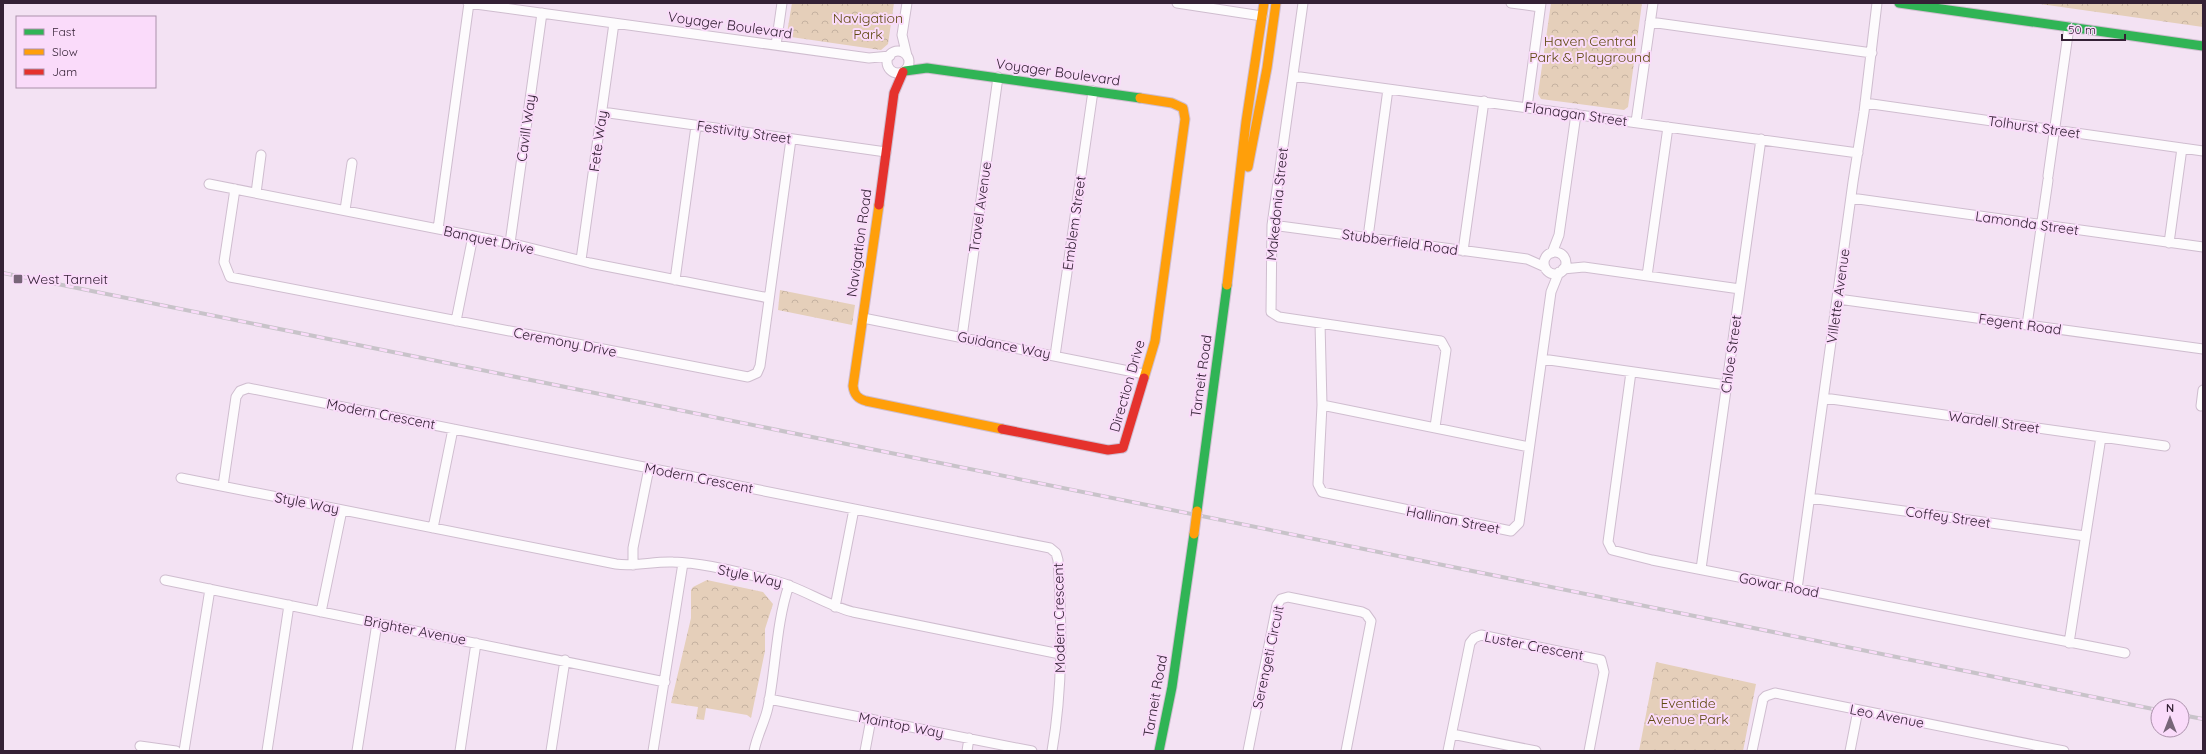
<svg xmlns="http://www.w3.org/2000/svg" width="2206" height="754" viewBox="0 0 2206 754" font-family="Quicksand,sans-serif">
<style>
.park{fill:url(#park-crowns)}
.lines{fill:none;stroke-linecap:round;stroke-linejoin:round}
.street-casing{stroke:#cfbdcf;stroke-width:11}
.fast-casing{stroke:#cfbdcf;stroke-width:11}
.slow-casing{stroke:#cfbdcf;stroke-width:11}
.jam-casing{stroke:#cfbdcf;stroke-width:11}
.street{stroke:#fdfbfd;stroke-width:9}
.fast{stroke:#30b455;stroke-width:9}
.slow{stroke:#ff9f0a;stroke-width:9}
.jam{stroke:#e5322d;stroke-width:9}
.rail-casing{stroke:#c8c3c9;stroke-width:4}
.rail{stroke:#fadbfa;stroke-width:2.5;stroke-dasharray:8;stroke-linecap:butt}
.slow-bridge-casing{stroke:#cfbdcf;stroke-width:11;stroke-linecap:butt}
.slow-bridge{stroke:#ff9f0a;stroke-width:9}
.poi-dot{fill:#776578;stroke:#fadbfa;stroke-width:1.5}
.labels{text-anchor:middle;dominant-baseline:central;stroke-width:4;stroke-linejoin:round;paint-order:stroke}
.park-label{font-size:14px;fill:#5f4910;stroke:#fadbfa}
.street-label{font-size:14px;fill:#342135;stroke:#fadbfa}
.poi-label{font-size:14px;fill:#342135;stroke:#fadbfa;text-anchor:start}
</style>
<defs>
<pattern id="park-crowns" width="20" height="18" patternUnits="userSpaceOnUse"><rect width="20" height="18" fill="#e5cfba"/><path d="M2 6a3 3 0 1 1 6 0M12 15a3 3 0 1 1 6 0" fill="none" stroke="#c5b1a0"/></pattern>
</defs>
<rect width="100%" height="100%" fill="#f3e2f3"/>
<path class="park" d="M 792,3 L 894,3 L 888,44 L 881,50 L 791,37 L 787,33 Z
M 1551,3 L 1642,3 L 1628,107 L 1624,110 L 1541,99 L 1538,94 Z
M 2033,3 L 2203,3 L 2203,27 Z
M 780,290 L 855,305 L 852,325 L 778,310 Z
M 707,580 L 763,592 L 773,604 L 765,629 L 765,651 L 751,718 L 747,715 L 706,708 L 704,720 L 696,719 L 698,707 L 671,703 L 691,618 L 691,590 L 693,587 Z
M 1656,662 L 1756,684 L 1743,751 L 1639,751 Z"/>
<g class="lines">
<g class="street-casing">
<path id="street" d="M 468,3 L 869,58 L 890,56
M 907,3 L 902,35 L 907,56
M 1177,3 L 1262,16
M 1303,3 L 1272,225 L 1271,312 L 1279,317 L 1441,341 L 1446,350 L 1435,427
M 1511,3 L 1540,7
M 1650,22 L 1872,53
M 776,45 L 782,3
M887 62a11 11 0 1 1 22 0a11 11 0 1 1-22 0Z
M 1293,76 L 1858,153
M 1865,103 L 2203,151
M 1527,107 L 1541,3
M 602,112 L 886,152
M 1636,122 L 1653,3
M 2048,176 L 2069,27
M 209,184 L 510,243 L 590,263 L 769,298
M 235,189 L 224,262 L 230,277 L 748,377 L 757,373 L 760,366 L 791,139
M 256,193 L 261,155
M 1851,198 L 2203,247
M 345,210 L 352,163
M 1272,225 L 1527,259 L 1545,267
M 438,229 L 469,3
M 1368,237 L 1388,89
M 510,243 L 542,13
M 2169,243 L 2182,148
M 1463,251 L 1484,101
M1544 263a11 11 0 1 1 22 0a11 11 0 1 1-22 0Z
M 1552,253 L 1559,235 L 1576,114
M 581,260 L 614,23
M 1563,269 L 1584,267 L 1740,289
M 1647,276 L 1668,127
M 675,280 L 696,126
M 1838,299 L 2203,349
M 863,318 L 1144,374
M 456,321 L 473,236
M 1320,323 L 1322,405 L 1318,484 L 1322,492 L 1511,531 L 1519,523 L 1551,292 L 1559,272
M 2027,325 L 2048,180
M 962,337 L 998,77
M 1055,356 L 1093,91
M 1542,359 L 1726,385
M 1631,372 L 1608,542 L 1612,550 L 1652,560 L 2125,653
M 1824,398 L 2165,446
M 1322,405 L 1529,447
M 2201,406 L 2203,390
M 181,478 L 616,564 C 635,567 654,561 673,562 C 706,563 740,573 772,580 C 801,587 825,605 853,612 L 1060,654
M 223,486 L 236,397 L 240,391 L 248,388 L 1050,548 L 1056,553 L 1058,560 C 1062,624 1063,688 1052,751
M 1810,498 L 2085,536
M 433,528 L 453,429
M 633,565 L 633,548 L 649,468
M 1701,569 L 1761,139
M 165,580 L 665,682
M 1797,589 L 1853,182 L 1864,112 L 1877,3
M 835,607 L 854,509
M 321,612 L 342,510
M 2069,643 L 2101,437
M 769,699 L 1032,751
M 1452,734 L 1536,751
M 140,746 L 176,751
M 184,751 L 210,589
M 267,751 L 289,605
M 357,751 L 377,623
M 460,751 L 476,643
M 551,751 L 565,660
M 653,751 L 683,563
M 754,751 C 757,735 765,722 768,707 C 776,667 776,623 789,585
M 865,751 L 871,719
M 967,751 L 969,738
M 1248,751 L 1277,605 L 1281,599 L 1288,597 L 1362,612 L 1366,614 L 1371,621 L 1346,751
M 1448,751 L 1470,643 L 1474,638 L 1481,635 L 1601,660 L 1604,672 L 1589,751
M 1752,751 L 1763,699 L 1766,696 L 1775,693 L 2064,751
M 1850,751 L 1858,710"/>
</g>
<g class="fast-casing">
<path id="fast" d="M 1899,3 L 2203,46
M 905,71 L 927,68 L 1140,98
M 1197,511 L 1227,285
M 1159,751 L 1172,687 L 1194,534"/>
</g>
<g class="slow-casing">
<path id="slow" d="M 1140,98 L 1172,103 L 1183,108 L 1185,119 L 1155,341 L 1144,378
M 1248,167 L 1267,68 L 1276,3
M 879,205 L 853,386 C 854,395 858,399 866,401 L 1002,429
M 1227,285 L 1246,122 L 1264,3"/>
</g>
<g class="jam-casing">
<path id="jam" d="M 879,205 L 894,93 L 903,72
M 1002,429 L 1108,450 L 1123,448 L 1144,378"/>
</g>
<use href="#street" class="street"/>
<use href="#fast" class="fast"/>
<use href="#slow" class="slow"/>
<use href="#jam" class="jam"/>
<g class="rail-casing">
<path id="rail" d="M 3,273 L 2158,710
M 2182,715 L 2203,719"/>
</g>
<use href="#rail" class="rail"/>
<g class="slow-bridge-casing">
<path id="slow-bridge" d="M 1194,534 L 1197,511"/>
</g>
<use href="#slow-bridge" class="slow-bridge"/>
</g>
<rect class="poi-dot" x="13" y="274" width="10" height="10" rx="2"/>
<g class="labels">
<g class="park-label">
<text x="868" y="18">Navigation<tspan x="868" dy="16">Park</tspan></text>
<text x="1590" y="41">Haven Central<tspan x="1590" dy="16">Park &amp; Playground</tspan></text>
<text x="1688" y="703">Eventide<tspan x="1688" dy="16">Avenue Park</tspan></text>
</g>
<g class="street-label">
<text transform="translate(730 25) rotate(8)">Voyager Boulevard</text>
<text transform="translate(1058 72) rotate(8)">Voyager Boulevard</text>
<text transform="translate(1576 114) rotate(8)">Flanagan Street</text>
<text transform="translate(2034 127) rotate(8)">Tolhurst Street</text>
<text transform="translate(526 128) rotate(-82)">Cavill Way</text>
<text transform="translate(744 132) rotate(8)">Festivity Street</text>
<text transform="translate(598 141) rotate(-82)">Fete Way</text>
<text transform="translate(1277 204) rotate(-84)">Makedonia Street</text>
<text transform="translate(980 207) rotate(-82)">Travel Avenue</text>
<text transform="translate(1074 223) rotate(-82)">Emblem Street</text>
<text transform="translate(2027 223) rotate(8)">Lamonda Street</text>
<text transform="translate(489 240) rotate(12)">Banquet Drive</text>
<text transform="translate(1400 242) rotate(8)">Stubberfield Road</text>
<text transform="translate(859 243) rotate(-82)">Navigation Road</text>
<text transform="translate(1838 296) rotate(-82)">Villette Avenue</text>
<text transform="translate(2020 324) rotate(8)">Fegent Road</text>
<text transform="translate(565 342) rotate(11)">Ceremony Drive</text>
<text transform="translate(1004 345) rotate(11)">Guidance Way</text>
<text transform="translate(1731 354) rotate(-82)">Chloe Street</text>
<text transform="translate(1201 376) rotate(-82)">Tarneit Road</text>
<text transform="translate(1127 386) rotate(-74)">Direction Drive</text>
<text transform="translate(381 414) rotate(11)">Modern Crescent</text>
<text transform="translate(1994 422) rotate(8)">Wardell Street</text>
<text transform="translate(699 478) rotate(11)">Modern Crescent</text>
<text transform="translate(307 503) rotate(11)">Style Way</text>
<text transform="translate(1948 517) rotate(8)">Coffey Street</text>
<text transform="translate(1453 520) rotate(11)">Hallinan Street</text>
<text transform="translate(750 576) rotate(12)">Style Way</text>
<text transform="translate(1779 585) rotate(11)">Gowar Road</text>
<text transform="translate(1059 618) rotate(-91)">Modern Crescent</text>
<text transform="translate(415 630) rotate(11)">Brighter Avenue</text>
<text transform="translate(1534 646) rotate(11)">Luster Crescent</text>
<text transform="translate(1268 657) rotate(-78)">Serengeti Circuit</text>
<text transform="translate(1155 696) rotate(-80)">Tarneit Road</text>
<text transform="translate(1887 716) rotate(11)">Leo Avenue</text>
<text transform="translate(901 725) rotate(11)">Maintop Way</text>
</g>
<g class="poi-label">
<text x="27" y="279">West Tarneit</text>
</g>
</g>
<rect width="2206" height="754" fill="none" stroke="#342135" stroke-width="8"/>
<rect x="16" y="16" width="140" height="72" fill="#fadbfa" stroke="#ab91ab"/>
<rect x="24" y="29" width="20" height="6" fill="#30b455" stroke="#ab91ab"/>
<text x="52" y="36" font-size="12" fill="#342135">Fast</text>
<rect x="24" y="49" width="20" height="6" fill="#ff9f0a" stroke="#ab91ab"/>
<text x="52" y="56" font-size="12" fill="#342135">Slow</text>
<rect x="24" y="69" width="20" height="6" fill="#e5322d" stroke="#ab91ab"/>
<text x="52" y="76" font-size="12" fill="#342135">Jam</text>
<g transform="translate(2170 718)"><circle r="19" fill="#fadbfa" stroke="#ab91ab"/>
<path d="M0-3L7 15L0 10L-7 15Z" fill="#776578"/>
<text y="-6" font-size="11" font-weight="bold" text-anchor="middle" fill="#342135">N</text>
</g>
<path d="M2062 34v6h63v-6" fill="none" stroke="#342135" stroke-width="2"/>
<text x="2068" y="34" font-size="12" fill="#342135" stroke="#fadbfa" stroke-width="3" paint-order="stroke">50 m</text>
</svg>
